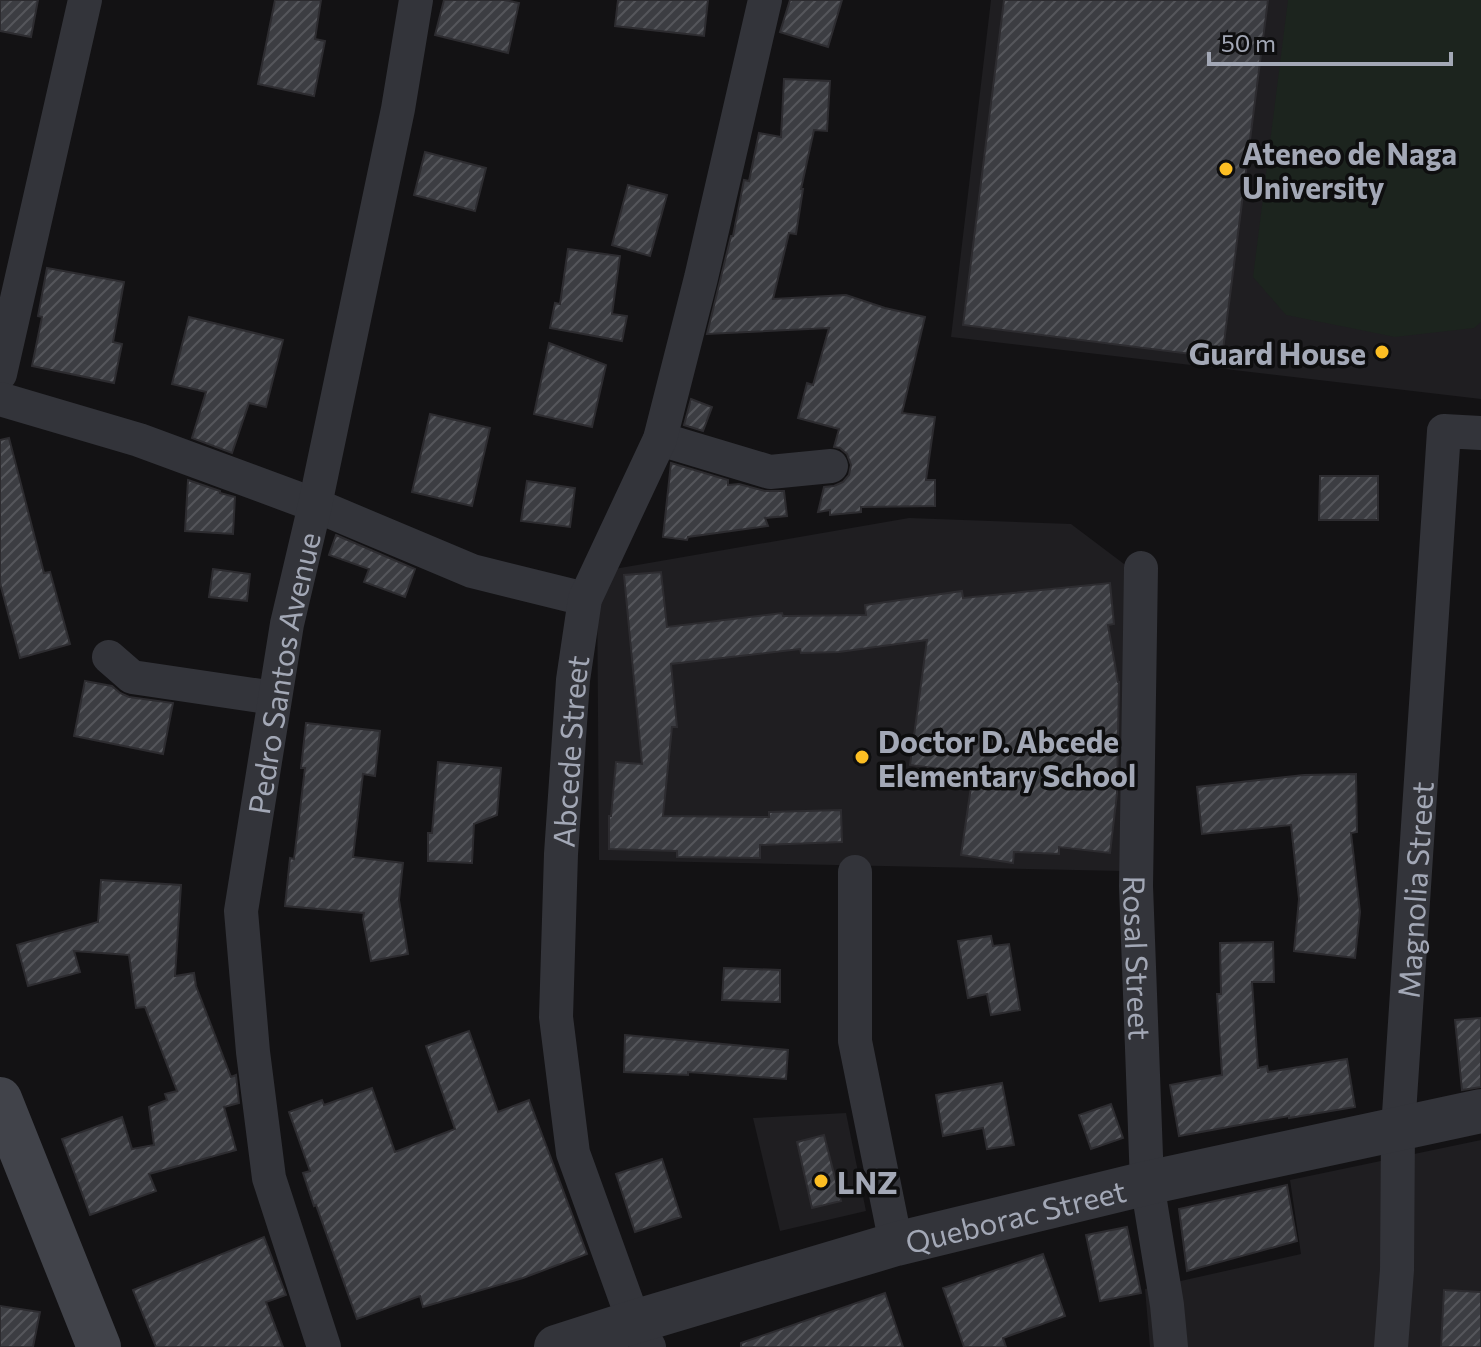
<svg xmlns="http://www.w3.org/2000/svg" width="1481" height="1347" viewBox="0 0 1481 1347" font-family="Commissioner,sans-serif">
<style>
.built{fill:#1f1e21}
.green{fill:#1c241e}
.building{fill:url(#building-hatch);stroke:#2d2c30;stroke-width:2}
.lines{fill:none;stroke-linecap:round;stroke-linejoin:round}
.minor{stroke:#33343a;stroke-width:34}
.tertiary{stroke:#33343a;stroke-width:44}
.secondary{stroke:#41434a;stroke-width:44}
.poi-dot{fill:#fcbe23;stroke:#0e0e0f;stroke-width:3}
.labels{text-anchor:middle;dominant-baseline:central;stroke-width:7;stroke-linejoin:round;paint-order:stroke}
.poi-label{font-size:30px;font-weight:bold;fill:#a3a8b6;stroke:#0e0e0f;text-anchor:start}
.street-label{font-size:30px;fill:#a3a8b6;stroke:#0e0e0f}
</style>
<defs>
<pattern id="building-hatch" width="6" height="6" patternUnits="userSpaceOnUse" patternTransform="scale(2)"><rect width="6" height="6" fill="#3c3d42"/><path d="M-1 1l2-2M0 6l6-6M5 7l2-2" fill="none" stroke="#55565b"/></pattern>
</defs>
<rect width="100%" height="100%" fill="#131214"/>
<path class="built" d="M 991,0 L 1481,0 L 1481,399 L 951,337 Z
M 909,518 L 1071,524 L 1128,567 L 1123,871 L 599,860 L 597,572 Z
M 846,1113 L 866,1211 L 780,1231 L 753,1118 Z
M 1481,1140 L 1481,1347 L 1150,1347 L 1145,1289 L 1301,1254 L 1290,1180 Z"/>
<path class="green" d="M 1288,0 L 1481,0 L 1481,322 L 1474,328 L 1395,337 L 1286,315 L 1253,277 Z"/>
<path class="building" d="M 0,0 L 38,0 L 31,37 L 0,31 Z
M 275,0 L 321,0 L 315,39 L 325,41 L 314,96 L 258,84 Z
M 444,0 L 505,0 L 519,3 L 508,53 L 435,35 Z
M 618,0 L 708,0 L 704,36 L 615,26 Z
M 790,0 L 842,0 L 828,47 L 780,32 Z
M 1004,0 L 1268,0 L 1222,358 L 963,325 Z
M 784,79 L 830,81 L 827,131 L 814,130 L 801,189 L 803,189 L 796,234 L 789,233 L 773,299 L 846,295 L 885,308 L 925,317 L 902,413 L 935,417 L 926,480 L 935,480 L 935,506 L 861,507 L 861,512 L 830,515 L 830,510 L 818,512 L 824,487 L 834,486 L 843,482 L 849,475 L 851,465 L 847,454 L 840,448 L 834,447 L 839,429 L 798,418 L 807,383 L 813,385 L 829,328 L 707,334 L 731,236 L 733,236 L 744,180 L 749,181 L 759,133 L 781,137 Z
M 425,152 L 486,168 L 475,211 L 414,195 Z
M 628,185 L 667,195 L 650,256 L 612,245 Z
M 568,249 L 620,256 L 612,314 L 627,316 L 622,341 L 550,328 L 555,303 L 560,304 Z
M 47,268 L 124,282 L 113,342 L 122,344 L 114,383 L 32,366 L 42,317 L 38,316 Z
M 189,317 L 283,340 L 266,407 L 249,403 L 232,453 L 192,438 L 206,392 L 172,384 Z
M 549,343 L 606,365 L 592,427 L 534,414 Z
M 691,399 L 712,407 L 703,431 L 684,425 Z
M 430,414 L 490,428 L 472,506 L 412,492 Z
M 9,438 L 44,573 L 50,572 L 70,644 L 20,658 L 0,583 L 0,440 Z
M 671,463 L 728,480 L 728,485 L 739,484 L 765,491 L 784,491 L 787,516 L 765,518 L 768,526 L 688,537 L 687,540 L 663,537 Z
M 1320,476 L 1378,476 L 1378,520 L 1319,520 Z
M 188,480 L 220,491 L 220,493 L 235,497 L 233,534 L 185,531 Z
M 527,481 L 575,488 L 570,527 L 521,521 Z
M 336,535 L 415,569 L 405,597 L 364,582 L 369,569 L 329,555 Z
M 213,569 L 250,574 L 247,601 L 209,597 Z
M 661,572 L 667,627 L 782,613 L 783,616 L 866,615 L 865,605 L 962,591 L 963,598 L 1110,583 L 1114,624 L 1108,625 L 1118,682 L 1119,682 L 1117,794 L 1110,853 L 1059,847 L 1059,854 L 1014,852 L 1013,863 L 961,855 L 973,773 L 910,765 L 927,640 L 839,652 L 801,653 L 800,649 L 671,664 L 677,727 L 672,727 L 663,816 L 769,817 L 769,812 L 841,810 L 842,842 L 760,845 L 760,858 L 677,857 L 677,851 L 609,849 L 609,816 L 611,816 L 616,762 L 642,764 L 624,575 Z
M 85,681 L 112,686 L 120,693 L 129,697 L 173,703 L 163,754 L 74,736 Z
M 306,723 L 380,731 L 375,776 L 363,774 L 353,857 L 403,863 L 399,900 L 408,954 L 371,961 L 363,919 L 364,913 L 285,906 L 290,858 L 294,859 L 305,768 L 301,768 Z
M 438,762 L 501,768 L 497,815 L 474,824 L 472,863 L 428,861 L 428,833 L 432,833 Z
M 1356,774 L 1357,832 L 1351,833 L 1360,912 L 1355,958 L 1294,951 L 1299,899 L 1291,825 L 1202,834 L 1197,787 L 1304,775 Z
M 101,880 L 181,885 L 175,976 L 194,973 L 196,986 L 231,1077 L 236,1075 L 239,1103 L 224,1107 L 236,1150 L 149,1174 L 156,1191 L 90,1215 L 62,1139 L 122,1117 L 132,1149 L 154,1145 L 149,1107 L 167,1100 L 165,1094 L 177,1091 L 145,1007 L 136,1008 L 129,955 L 74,951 L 80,972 L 28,986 L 17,945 L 98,922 Z
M 991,936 L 993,946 L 1009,944 L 1020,1010 L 991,1015 L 987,994 L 968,998 L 958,941 Z
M 1273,942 L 1274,982 L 1252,982 L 1258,1068 L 1267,1066 L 1268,1072 L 1347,1059 L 1355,1107 L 1289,1118 L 1289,1116 L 1179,1136 L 1170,1085 L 1222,1075 L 1217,994 L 1221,994 L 1220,943 Z
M 724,968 L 780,970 L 780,1002 L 722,1000 Z
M 1481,1018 L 1481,1087 L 1462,1090 L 1455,1020 Z
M 469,1031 L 498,1112 L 529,1100 L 587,1254 L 523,1278 L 423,1307 L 420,1296 L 357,1319 L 316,1205 L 314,1206 L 303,1173 L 310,1171 L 289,1112 L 322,1100 L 324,1105 L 372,1088 L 395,1152 L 455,1129 L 426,1046 Z
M 625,1035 L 788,1050 L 786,1079 L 688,1072 L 688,1075 L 624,1072 Z
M 1002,1083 L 1014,1145 L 987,1149 L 983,1128 L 943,1136 L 936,1095 Z
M 1111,1104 L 1123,1138 L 1091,1149 L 1079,1115 Z
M 824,1135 L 841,1201 L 812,1208 L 797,1142 Z
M 662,1159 L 681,1217 L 635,1232 L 616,1174 Z
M 1287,1185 L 1297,1241 L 1187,1271 L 1179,1209 Z
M 1127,1227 L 1141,1293 L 1100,1301 L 1086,1235 Z
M 264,1237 L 286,1295 L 266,1302 L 283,1347 L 156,1347 L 133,1290 Z
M 1043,1254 L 1065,1316 L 1003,1338 L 1006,1347 L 964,1347 L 943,1288 Z
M 1444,1290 L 1481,1292 L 1481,1347 L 1441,1347 Z
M 885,1293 L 903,1347 L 741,1347 L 741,1343 Z
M 0,1306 L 40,1312 L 33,1347 L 0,1347 Z"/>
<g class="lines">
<g class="minor">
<path d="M 0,374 L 85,0"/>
<path d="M 0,399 L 139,440 L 315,505 L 472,571 L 585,599"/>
<path d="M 660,439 L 770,472 L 831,466"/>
<path id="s1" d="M 1141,568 L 1136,886 L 1147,1183 L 1167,1305 L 1171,1347"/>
<path d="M 109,657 L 132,677 L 274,698"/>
<path d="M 855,872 L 855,1041 L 896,1244"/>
<path id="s2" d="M 324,1347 L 269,1178 L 253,1052 L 241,911 L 287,624 L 315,505 L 398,109 L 416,0"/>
<path id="s3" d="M 649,1347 L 634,1322 L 573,1153 L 556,1017 L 561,854 L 573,680 L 585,599 L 660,439 L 701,278 L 765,0"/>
<path id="s4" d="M 1391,1347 L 1397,1270 L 1398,1129 L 1444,431 L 1481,433"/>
</g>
<path class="tertiary" id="s5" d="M 556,1347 L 634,1322 L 896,1244 L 1147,1183 L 1481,1111"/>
<path class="secondary" d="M 0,1099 L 99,1347"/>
</g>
<g class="poi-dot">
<circle cx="1226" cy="169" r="8"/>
<circle cx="1382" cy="352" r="8"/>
<circle cx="862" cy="757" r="8"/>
<circle cx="821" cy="1181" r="8"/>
</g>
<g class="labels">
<g class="poi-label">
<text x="1242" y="152">Ateneo de Naga<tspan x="1242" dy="34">University</tspan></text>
<text x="1366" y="352" text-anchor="end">Guard House</text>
<text x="878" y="740">Doctor D. Abcede<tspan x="878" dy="34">Elementary School</tspan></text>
<text x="837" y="1181">LNZ</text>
</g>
<g class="street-label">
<text stroke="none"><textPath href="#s2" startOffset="688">Pedro Santos Avenue</textPath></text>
<text stroke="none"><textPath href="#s3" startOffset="612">Abcede Street</textPath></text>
<text stroke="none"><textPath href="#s4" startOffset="458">Magnolia Street</textPath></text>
<text stroke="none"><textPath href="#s1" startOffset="390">Rosal Street</textPath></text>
<text stroke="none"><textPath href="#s5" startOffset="478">Queborac Street</textPath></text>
</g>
</g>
<path d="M1209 52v12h242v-12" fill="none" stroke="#a3a8b6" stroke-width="4"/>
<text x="1221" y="52" font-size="24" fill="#a3a8b6" stroke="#0e0e0f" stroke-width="6" paint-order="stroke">50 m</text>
</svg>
